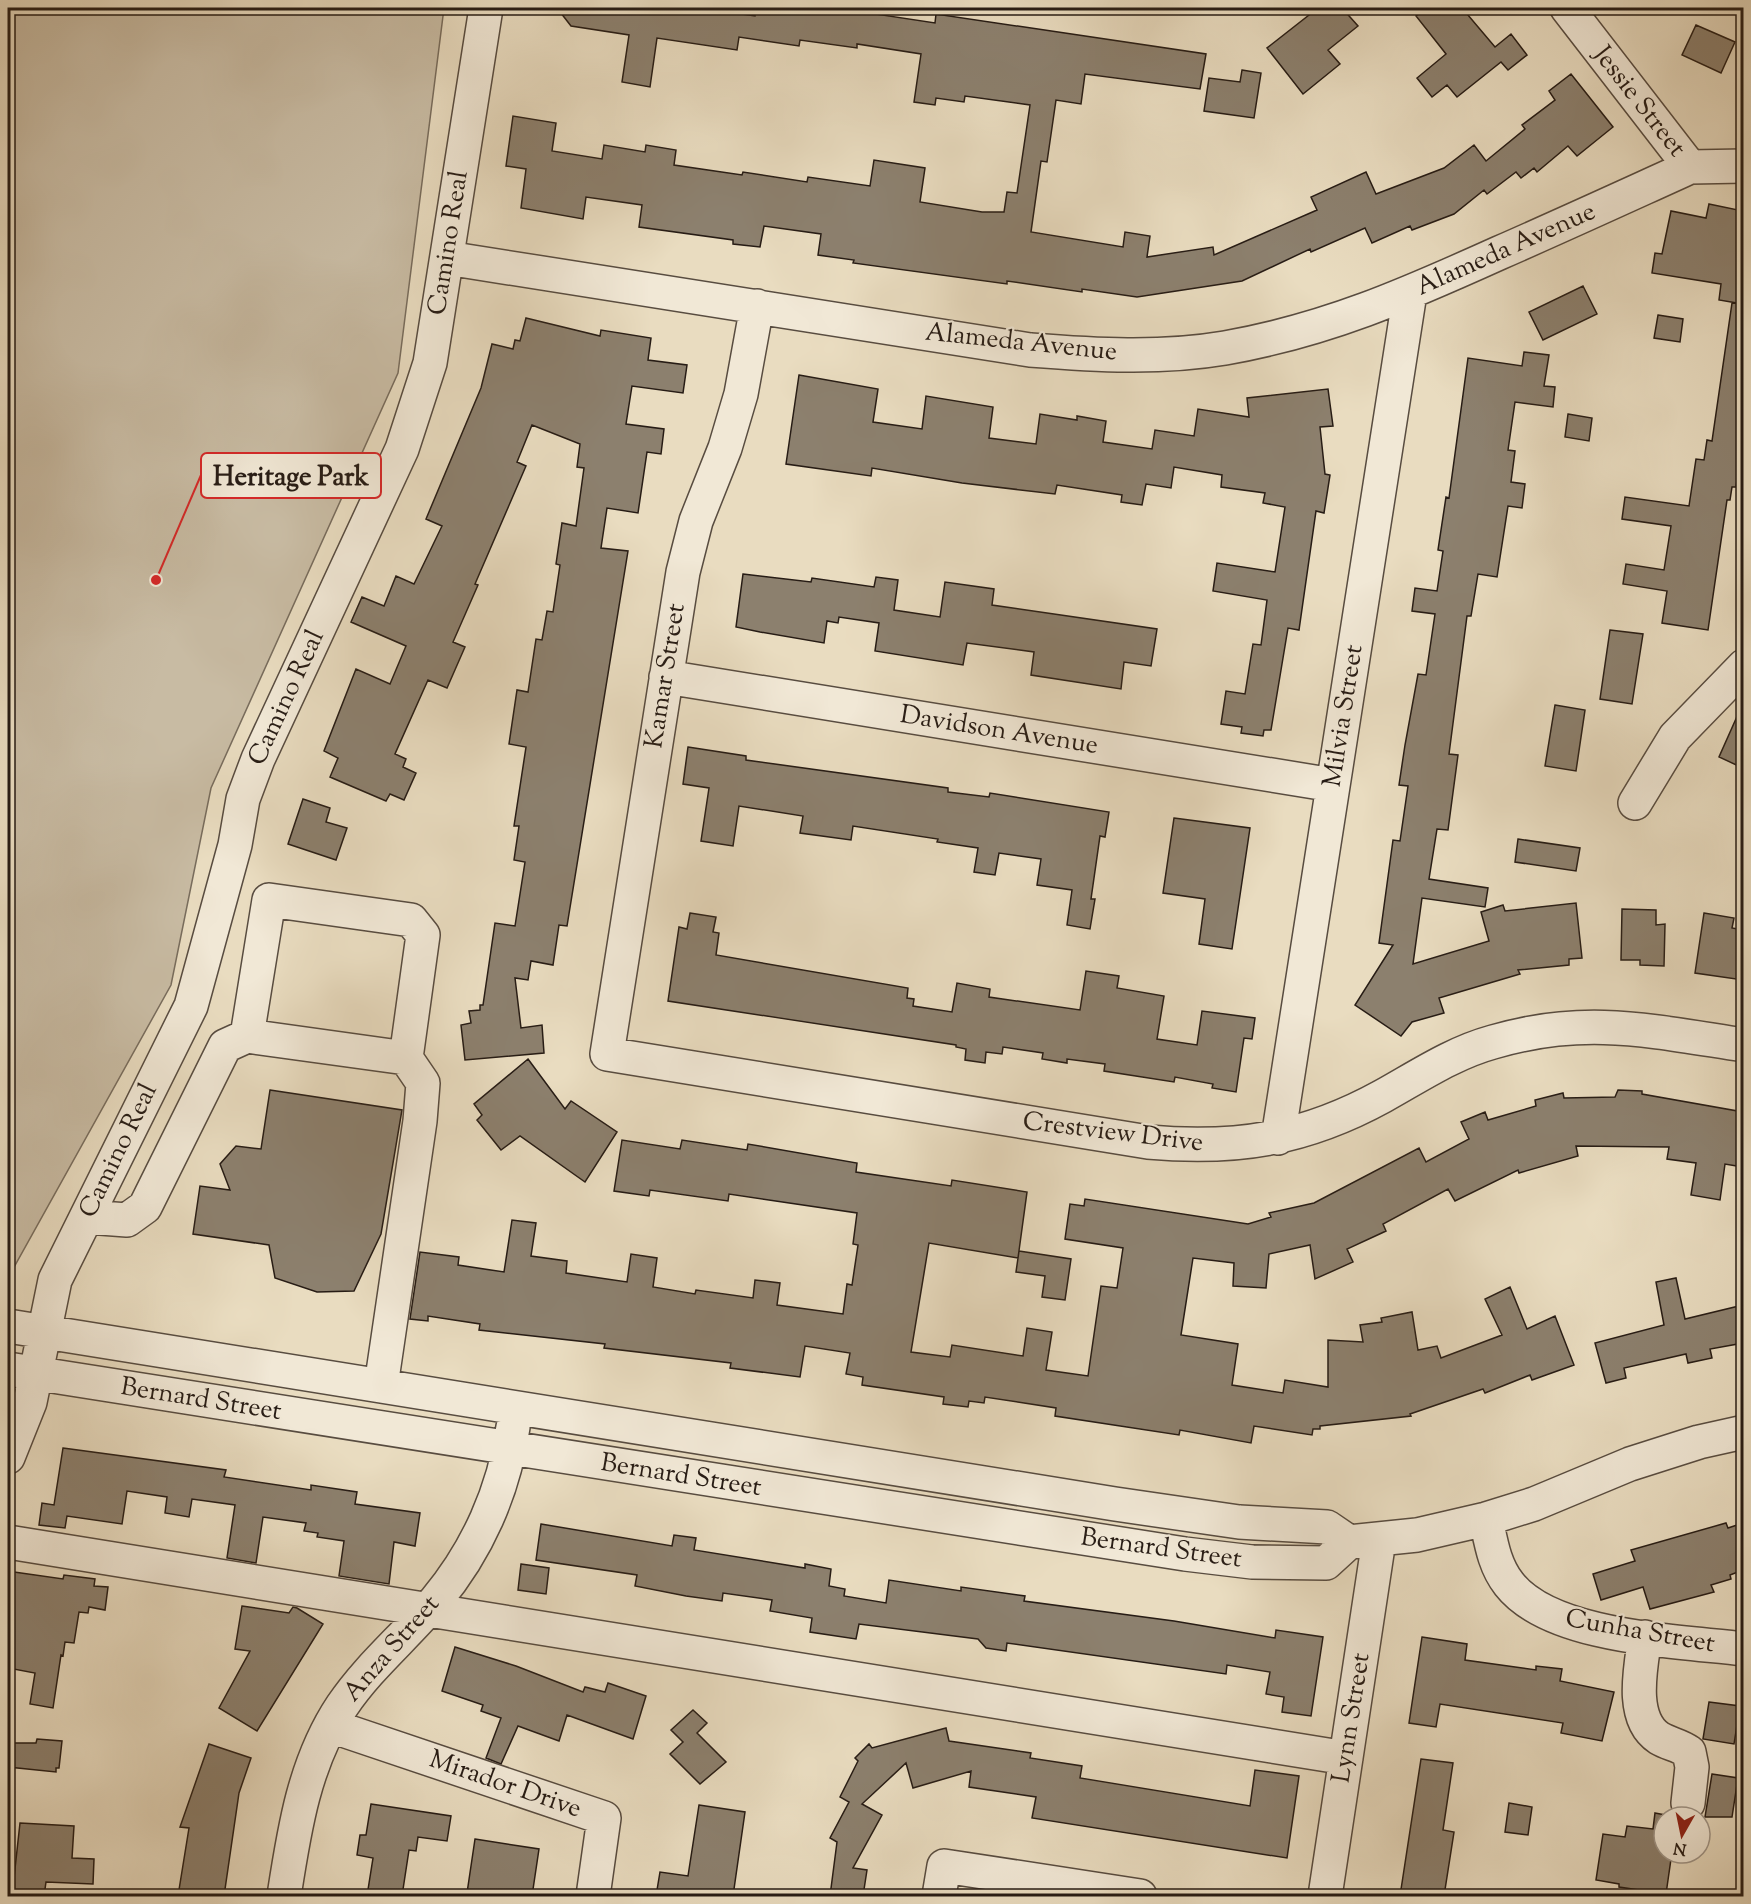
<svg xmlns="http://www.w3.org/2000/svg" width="1751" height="1904" viewBox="0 0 1751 1904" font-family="'Sorts Mill Goudy',serif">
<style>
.green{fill:#c8bba3;stroke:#786c5c;stroke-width:1.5}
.building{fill:#8c806e;stroke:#271c15;stroke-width:1.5}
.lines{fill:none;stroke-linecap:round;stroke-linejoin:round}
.minor-casing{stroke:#584c40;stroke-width:36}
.minor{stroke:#f1e8d6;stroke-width:33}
.labels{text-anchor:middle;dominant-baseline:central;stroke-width:4.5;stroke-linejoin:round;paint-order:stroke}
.street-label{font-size:26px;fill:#271c15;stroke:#f1e8d6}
.leader{fill:none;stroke:#d62828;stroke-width:2}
.callout-dot{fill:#d62828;stroke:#f1e8d6;stroke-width:2}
.callout{fill:#f1e8d6;stroke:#d62828;stroke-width:2}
.callout-label{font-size:27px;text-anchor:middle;font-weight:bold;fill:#271c15}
</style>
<rect width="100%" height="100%" fill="#e9dcc0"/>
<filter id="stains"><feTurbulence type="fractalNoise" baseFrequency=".00333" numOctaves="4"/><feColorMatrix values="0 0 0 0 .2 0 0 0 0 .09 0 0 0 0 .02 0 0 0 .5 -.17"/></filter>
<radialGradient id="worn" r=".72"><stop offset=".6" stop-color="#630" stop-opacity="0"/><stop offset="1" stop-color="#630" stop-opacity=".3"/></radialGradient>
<path class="green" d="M 8,8 L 444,8 L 398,373 L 211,788 L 171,985 L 8,1278 Z"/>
<path class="building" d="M 557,8 L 699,8 L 755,16 L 756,8 L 863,8 L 862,12 L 935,23 L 936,14 L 1206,54 L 1200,89 L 1085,74 L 1081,104 L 1056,100 L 1047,162 L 1041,161 L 1031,232 L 1123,247 L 1125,232 L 1150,236 L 1147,257 L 1213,247 L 1214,255 L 1317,210 L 1311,197 L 1366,172 L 1376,194 L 1444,168 L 1474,145 L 1486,161 L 1525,129 L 1522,125 L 1555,100 L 1549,91 L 1571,74 L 1613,127 L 1577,156 L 1568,146 L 1537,172 L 1534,168 L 1521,178 L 1516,172 L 1487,194 L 1484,190 L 1454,214 L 1412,230 L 1410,226 L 1372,243 L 1365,228 L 1311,252 L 1310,249 L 1242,281 L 1137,297 L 1082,289 L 1082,292 L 1007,281 L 1007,284 L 853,263 L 854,260 L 818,255 L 821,234 L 764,226 L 760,247 L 733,244 L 733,240 L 639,227 L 642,205 L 586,197 L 583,219 L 521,208 L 526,169 L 506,166 L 513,116 L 556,123 L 552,151 L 602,159 L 604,145 L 645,152 L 646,145 L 676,150 L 674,165 L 742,175 L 743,172 L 807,182 L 808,177 L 870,186 L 874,160 L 925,168 L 920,202 L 982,212 L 1004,212 L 1007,192 L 1017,193 L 1030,105 L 965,96 L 964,102 L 936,98 L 935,105 L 914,102 L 921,54 L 857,44 L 857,48 L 800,40 L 799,46 L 739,37 L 737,50 L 657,38 L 650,87 L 622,82 L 629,35 L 571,26 Z
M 1318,8 L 1342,8 L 1358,26 L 1328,50 L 1340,64 L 1303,94 L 1267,48 Z
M 1427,8 L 1462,8 L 1495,47 L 1511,34 L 1527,55 L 1508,70 L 1501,62 L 1457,97 L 1447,85 L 1432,97 L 1417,78 L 1446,54 L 1416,16 Z
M 1696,25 L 1735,42 L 1721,73 L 1682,55 Z
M 1242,70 L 1261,73 L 1254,118 L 1204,111 L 1209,78 L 1240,82 Z
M 1709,204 L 1743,211 L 1743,304 L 1719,300 L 1721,284 L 1652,273 L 1655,253 L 1662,254 L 1671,211 L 1706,218 Z
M 1583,286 L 1597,314 L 1543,340 L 1529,312 Z
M 1732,303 L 1743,304 L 1743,461 L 1740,460 L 1736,487 L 1732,487 L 1730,500 L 1727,500 L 1708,630 L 1662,623 L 1667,591 L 1623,584 L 1626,564 L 1664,570 L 1671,526 L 1622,519 L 1625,497 L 1689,506 L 1696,459 L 1704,460 L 1707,440 L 1712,441 Z
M 1658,315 L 1683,319 L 1680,342 L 1654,338 Z
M 526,318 L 600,336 L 601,330 L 651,338 L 648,360 L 687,365 L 683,393 L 632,386 L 626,424 L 664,429 L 661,454 L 647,452 L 638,513 L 607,508 L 601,548 L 628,551 L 567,926 L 559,925 L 553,965 L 531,961 L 528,980 L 515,978 L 521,1028 L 542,1025 L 544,1053 L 465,1060 L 461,1025 L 471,1023 L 469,1011 L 480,1010 L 480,1005 L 483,1005 L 495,923 L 515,926 L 525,862 L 514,860 L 519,826 L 514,826 L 526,747 L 509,744 L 517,690 L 528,692 L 536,639 L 542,640 L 547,611 L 553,612 L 560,565 L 556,564 L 562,523 L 576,526 L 584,468 L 577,467 L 580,444 L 532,425 L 517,462 L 526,466 L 475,584 L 478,585 L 453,642 L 465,647 L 447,688 L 428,680 L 395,754 L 406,759 L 403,767 L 416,773 L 404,800 L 390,794 L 386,801 L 330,777 L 338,758 L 324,751 L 356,669 L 390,684 L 406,646 L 351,622 L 362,597 L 384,606 L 396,576 L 414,584 L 442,526 L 426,519 L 481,388 L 492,344 L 513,349 L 515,340 L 520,341 Z
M 1524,352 L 1549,355 L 1544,386 L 1555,387 L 1553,407 L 1515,402 L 1508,450 L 1515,451 L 1511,482 L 1525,484 L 1522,508 L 1508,506 L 1497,577 L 1478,574 L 1471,616 L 1467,616 L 1449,754 L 1458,755 L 1448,830 L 1437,829 L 1429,879 L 1488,888 L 1485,907 L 1422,898 L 1413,964 L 1489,941 L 1481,912 L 1503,905 L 1505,911 L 1576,903 L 1582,958 L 1569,959 L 1569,965 L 1518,970 L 1520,974 L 1439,998 L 1444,1013 L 1412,1022 L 1401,1036 L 1355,1005 L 1393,945 L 1379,943 L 1393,840 L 1400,841 L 1408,786 L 1399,785 L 1405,745 L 1418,674 L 1426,675 L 1435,614 L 1412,611 L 1415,588 L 1437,591 L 1443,551 L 1438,550 L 1446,497 L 1449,498 L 1468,358 L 1522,366 Z
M 799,375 L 878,389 L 873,422 L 922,429 L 926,396 L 993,407 L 989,438 L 1036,444 L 1040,414 L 1077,420 L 1077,416 L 1106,421 L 1103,442 L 1152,449 L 1155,430 L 1194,436 L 1198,409 L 1249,417 L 1247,398 L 1328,389 L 1333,426 L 1320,427 L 1325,474 L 1330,475 L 1324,513 L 1316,511 L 1299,630 L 1288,628 L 1271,730 L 1264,730 L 1263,736 L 1241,733 L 1242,727 L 1221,724 L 1226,691 L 1245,694 L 1253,644 L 1261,645 L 1267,600 L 1213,591 L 1217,563 L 1275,572 L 1285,507 L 1263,503 L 1265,493 L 1221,487 L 1222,475 L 1174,467 L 1171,488 L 1146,484 L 1142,505 L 1121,502 L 1122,495 L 1057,485 L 1055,494 L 962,483 L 872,468 L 871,476 L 786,464 Z
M 1568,414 L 1592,418 L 1589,441 L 1565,437 Z
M 743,574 L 811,582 L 812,578 L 874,587 L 876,577 L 898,580 L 894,610 L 940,617 L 945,582 L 994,589 L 992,605 L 1157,629 L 1151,666 L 1124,662 L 1121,689 L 1031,675 L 1034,652 L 967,643 L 963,665 L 875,651 L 879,623 L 839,617 L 838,623 L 827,621 L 824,643 L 760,632 L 736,627 Z
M 1610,630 L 1643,634 L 1632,704 L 1600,699 Z
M 1743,703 L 1743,768 L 1719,757 Z
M 1555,705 L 1585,710 L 1576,771 L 1545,766 Z
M 688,747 L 746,756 L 746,760 L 948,788 L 948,792 L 989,797 L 990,793 L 1109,812 L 1105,837 L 1100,836 L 1091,899 L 1095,899 L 1090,929 L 1067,925 L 1072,890 L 1037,885 L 1041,859 L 999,853 L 995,875 L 974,872 L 978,848 L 937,842 L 938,839 L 853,826 L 851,840 L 800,833 L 803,816 L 739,806 L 733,846 L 701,841 L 709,788 L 683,784 Z
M 303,799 L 330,808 L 326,822 L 347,828 L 336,860 L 288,844 Z
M 1174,818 L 1250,828 L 1232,949 L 1199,944 L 1205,899 L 1163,893 Z
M 1518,839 L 1580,848 L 1576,871 L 1515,862 Z
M 1622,909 L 1656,910 L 1656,925 L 1665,924 L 1664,966 L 1640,965 L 1640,960 L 1621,960 Z
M 690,913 L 716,917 L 713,932 L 719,933 L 716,955 L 908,988 L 907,998 L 914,999 L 913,1006 L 952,1012 L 957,983 L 990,989 L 989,997 L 1080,1010 L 1086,971 L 1119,976 L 1117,988 L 1164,996 L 1157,1039 L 1197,1045 L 1202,1011 L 1255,1018 L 1252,1039 L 1244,1038 L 1236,1092 L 1212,1088 L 1213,1084 L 1175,1077 L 1174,1082 L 1104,1071 L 1105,1064 L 1067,1059 L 1067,1063 L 1042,1059 L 1043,1053 L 1003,1047 L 1002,1054 L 986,1052 L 985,1063 L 965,1060 L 966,1049 L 956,1047 L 956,1045 L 668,1001 L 679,927 L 687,929 Z
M 1704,913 L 1734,918 L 1732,928 L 1743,930 L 1743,980 L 1695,973 Z
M 528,1059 L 565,1109 L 571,1101 L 617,1132 L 585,1182 L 520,1136 L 501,1150 L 477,1120 L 482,1115 L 474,1104 Z
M 270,1090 L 402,1110 L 381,1234 L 354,1291 L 317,1292 L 275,1278 L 269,1245 L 193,1234 L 200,1186 L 230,1190 L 220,1164 L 236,1146 L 261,1149 Z
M 1618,1090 L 1642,1091 L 1642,1094 L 1743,1112 L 1743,1167 L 1725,1164 L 1720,1200 L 1691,1195 L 1696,1163 L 1667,1159 L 1669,1147 L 1576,1146 L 1578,1156 L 1519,1173 L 1518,1170 L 1455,1201 L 1448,1189 L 1383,1224 L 1386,1231 L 1347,1249 L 1353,1262 L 1315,1279 L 1310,1245 L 1269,1254 L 1266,1288 L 1233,1286 L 1234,1263 L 1193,1258 L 1181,1335 L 1238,1344 L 1232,1385 L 1283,1393 L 1285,1380 L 1328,1387 L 1328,1340 L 1363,1342 L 1360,1325 L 1382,1322 L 1381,1318 L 1412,1312 L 1418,1350 L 1437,1346 L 1441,1358 L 1502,1335 L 1485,1299 L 1510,1287 L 1527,1329 L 1555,1316 L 1574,1365 L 1532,1380 L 1530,1375 L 1485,1393 L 1483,1389 L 1410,1414 L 1411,1416 L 1320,1426 L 1320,1429 L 1313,1429 L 1312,1435 L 1254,1426 L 1251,1443 L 1180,1430 L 1179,1435 L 1055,1416 L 1056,1408 L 985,1397 L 984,1403 L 969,1401 L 968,1407 L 943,1404 L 944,1397 L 862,1385 L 863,1377 L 846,1374 L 850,1353 L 805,1346 L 800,1377 L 730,1368 L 731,1363 L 604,1348 L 605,1344 L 479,1330 L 480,1324 L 428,1316 L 428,1321 L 410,1319 L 420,1252 L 459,1257 L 458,1265 L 504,1272 L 512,1220 L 536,1223 L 531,1256 L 567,1261 L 566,1273 L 627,1282 L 631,1254 L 657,1258 L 653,1287 L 695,1294 L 696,1290 L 753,1298 L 755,1280 L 780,1283 L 777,1305 L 843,1314 L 847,1284 L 852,1285 L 858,1245 L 853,1244 L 857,1213 L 729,1194 L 728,1201 L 650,1190 L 649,1196 L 614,1191 L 622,1140 L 680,1149 L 682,1140 L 747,1150 L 748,1144 L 857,1163 L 856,1172 L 951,1186 L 952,1180 L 1027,1192 L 1018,1258 L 929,1243 L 911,1352 L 950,1357 L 952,1345 L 1023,1356 L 1027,1328 L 1052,1332 L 1046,1370 L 1088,1376 L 1101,1286 L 1117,1288 L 1123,1248 L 1065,1239 L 1070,1204 L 1084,1206 L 1085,1199 L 1248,1224 L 1271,1217 L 1269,1213 L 1314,1203 L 1419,1148 L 1426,1162 L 1469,1139 L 1461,1122 L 1485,1112 L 1488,1120 L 1536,1106 L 1535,1100 L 1563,1093 L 1564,1098 L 1615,1097 Z
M 1019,1251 L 1071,1259 L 1065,1300 L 1042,1297 L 1045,1276 L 1016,1272 Z
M 1676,1278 L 1685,1319 L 1743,1305 L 1743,1343 L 1710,1349 L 1712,1358 L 1688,1363 L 1686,1354 L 1624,1368 L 1626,1378 L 1606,1383 L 1595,1343 L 1664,1325 L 1656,1282 Z
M 63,1448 L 226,1470 L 224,1477 L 311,1490 L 311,1485 L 357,1492 L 355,1504 L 420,1513 L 415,1546 L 394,1542 L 389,1584 L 339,1576 L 344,1541 L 317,1537 L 318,1533 L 304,1531 L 306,1523 L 263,1517 L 256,1563 L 227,1558 L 235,1505 L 192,1499 L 189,1517 L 165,1513 L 167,1497 L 127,1491 L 122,1524 L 67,1516 L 65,1528 L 39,1525 L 42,1503 L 54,1505 Z
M 1726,1523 L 1728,1528 L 1743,1523 L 1743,1570 L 1730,1575 L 1731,1579 L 1711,1585 L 1714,1592 L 1650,1609 L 1643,1587 L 1601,1600 L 1593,1574 L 1635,1561 L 1631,1550 Z
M 541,1524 L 672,1546 L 674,1535 L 696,1538 L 694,1550 L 805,1568 L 805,1564 L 831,1569 L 829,1586 L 845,1589 L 844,1596 L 886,1603 L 889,1580 L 961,1591 L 961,1587 L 1025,1596 L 1024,1601 L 1174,1621 L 1275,1638 L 1276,1630 L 1323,1637 L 1311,1716 L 1282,1712 L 1284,1697 L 1266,1694 L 1270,1672 L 1227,1665 L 1226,1674 L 1007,1643 L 1006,1651 L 986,1648 L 978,1639 L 859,1624 L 856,1639 L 810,1632 L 812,1618 L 770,1611 L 772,1600 L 723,1593 L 722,1601 L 686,1596 L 635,1586 L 637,1575 L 536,1560 Z
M 521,1564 L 549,1568 L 546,1594 L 518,1590 Z
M 14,1572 L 63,1579 L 64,1575 L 95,1579 L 94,1586 L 108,1587 L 105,1610 L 89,1607 L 88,1613 L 79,1612 L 74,1643 L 65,1642 L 63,1656 L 61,1655 L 53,1708 L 30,1704 L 35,1673 L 8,1668 L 8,1614 Z
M 242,1606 L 289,1613 L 293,1607 L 297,1608 L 323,1624 L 257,1731 L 219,1708 L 250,1651 L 235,1649 Z
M 1422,1637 L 1467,1644 L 1465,1660 L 1536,1670 L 1536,1666 L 1562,1669 L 1560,1681 L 1614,1692 L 1602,1741 L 1561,1733 L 1563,1723 L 1440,1704 L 1436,1727 L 1409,1723 Z
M 455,1647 L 516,1666 L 583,1692 L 585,1687 L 605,1692 L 608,1683 L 646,1696 L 633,1739 L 567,1715 L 559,1741 L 518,1726 L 501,1764 L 486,1758 L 501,1718 L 481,1711 L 483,1705 L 442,1691 Z
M 1709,1702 L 1740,1706 L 1734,1744 L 1703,1739 Z
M 693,1710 L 707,1723 L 697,1733 L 726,1762 L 700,1784 L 670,1754 L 683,1742 L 671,1730 Z
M 946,1728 L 949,1741 L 1031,1753 L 1030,1758 L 1082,1766 L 1080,1778 L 1250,1806 L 1255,1770 L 1299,1776 L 1287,1858 L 1032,1818 L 1036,1797 L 969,1787 L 971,1771 L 913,1788 L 906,1763 L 862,1804 L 882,1815 L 853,1868 L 867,1870 L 863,1896 L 830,1896 L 837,1842 L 830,1838 L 849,1802 L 840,1797 L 858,1761 L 855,1758 L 869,1744 L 872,1748 Z
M 37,1739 L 62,1741 L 59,1768 L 56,1768 L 56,1772 L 8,1767 L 8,1743 L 36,1743 Z
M 209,1744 L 251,1758 L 239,1793 L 224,1896 L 178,1896 L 189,1828 L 180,1827 Z
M 1421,1759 L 1453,1763 L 1443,1830 L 1454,1832 L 1444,1896 L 1400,1896 Z
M 1712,1774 L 1738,1778 L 1732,1817 L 1705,1817 Z
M 1509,1803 L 1532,1807 L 1528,1835 L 1505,1832 Z
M 371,1804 L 451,1816 L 447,1841 L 418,1837 L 416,1851 L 409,1850 L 402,1896 L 367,1896 L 373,1858 L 357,1855 L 360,1835 L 366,1835 Z
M 699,1805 L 745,1812 L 733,1896 L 656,1896 L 660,1872 L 688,1876 Z
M 1655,1813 L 1676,1817 L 1664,1817 L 1664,1853 L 1684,1853 L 1683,1861 L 1671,1859 L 1666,1894 L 1619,1887 L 1619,1884 L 1596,1880 L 1603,1834 L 1625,1837 L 1627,1826 L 1653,1829 Z
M 20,1823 L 74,1826 L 72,1858 L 94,1859 L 93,1884 L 46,1882 L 44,1896 L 12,1896 Z
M 475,1839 L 539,1849 L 532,1896 L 493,1896 L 467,1893 Z"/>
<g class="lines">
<g class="minor-casing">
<path id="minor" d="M 1567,8 L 1690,167
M 447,258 L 1030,350 C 1095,355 1160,359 1225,348 C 1327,330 1406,295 1499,253 C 1563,225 1626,196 1690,167 L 1744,166
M 757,306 L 741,394 L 725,448 L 696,521 L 683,572 L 607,1054 L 1148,1142 C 1236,1150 1305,1139 1383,1096 C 1419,1076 1453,1053 1493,1042 C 1585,1015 1651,1031 1744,1045
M 666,677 L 1333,785
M 1635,803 L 1675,737 L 1744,666
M 1278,1138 L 1410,293
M 87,1217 L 127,1220 L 145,1207 L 225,1046 L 247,1036 L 406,1058 L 423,935 L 411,920 L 269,900 L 247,1036
M 8,1326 L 1115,1504 L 1239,1522 L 1327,1527 L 1349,1542
M 8,1369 L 1185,1554 L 1252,1562 L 1326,1563 L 1349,1542 L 1417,1535 L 1486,1519 L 1534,1504 L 1630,1464 L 1699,1442 L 1744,1432
M 381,1386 L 420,1121 L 423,1083 L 406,1058
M 8,1457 L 30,1402 L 55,1280 L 191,1006 L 235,845 L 243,799 L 258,759 L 402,449 L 430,363 L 486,8
M 1486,1519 C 1491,1542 1494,1565 1509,1584 C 1551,1638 1679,1641 1744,1649
M 8,1542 L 1346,1758
M 1645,1637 C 1641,1666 1629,1718 1659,1738 C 1669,1744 1679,1745 1689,1752 L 1692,1767 L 1688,1803
M 331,1726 L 604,1818 L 593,1896
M 284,1896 C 294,1831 304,1763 342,1706 C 369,1666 405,1637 436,1600 C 477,1551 504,1491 513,1427
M 939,1896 L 944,1866 L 1140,1896
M 1325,1896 L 1379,1540"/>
</g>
<use href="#minor" class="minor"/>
</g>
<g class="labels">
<g class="street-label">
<text transform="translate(1639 102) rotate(52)">Jessie Street</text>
<text transform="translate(449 243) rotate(-81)">Camino Real</text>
<text transform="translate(1506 250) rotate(-24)">Alameda Avenue</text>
<text transform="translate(1021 343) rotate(6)">Alameda Avenue</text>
<text transform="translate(666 676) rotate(-81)">Kamar Street</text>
<text transform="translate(287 698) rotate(-65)">Camino Real</text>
<text transform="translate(1344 716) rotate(-81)">Milvia Street</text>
<text transform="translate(999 731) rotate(9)">Davidson Avenue</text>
<text transform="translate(1113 1133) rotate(7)">Crestview Drive</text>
<text transform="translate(119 1151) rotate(-64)">Camino Real</text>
<text transform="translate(201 1400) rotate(9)">Bernard Street</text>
<text transform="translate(681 1476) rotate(9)">Bernard Street</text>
<text transform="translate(1161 1549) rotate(8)">Bernard Street</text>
<text transform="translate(1640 1632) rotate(10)">Cunha Street</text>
<text transform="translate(392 1649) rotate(-49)">Anza Street</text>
<text transform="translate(1352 1718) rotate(-81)">Lynn Street</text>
<text transform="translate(505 1785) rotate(19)">Mirador Drive</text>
</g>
</g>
<path class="leader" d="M156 580L201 475"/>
<circle class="callout-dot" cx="156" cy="580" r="6"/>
<rect class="callout" x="201" y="453" width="180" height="45" rx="6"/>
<g class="callout-label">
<text x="291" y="485">Heritage Park</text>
</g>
<rect width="1751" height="1904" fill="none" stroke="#e9dcc0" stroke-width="30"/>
<rect x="9" y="9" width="1733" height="1886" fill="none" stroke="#271c15" stroke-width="3"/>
<rect x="15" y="15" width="1721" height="1874" fill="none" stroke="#271c15" stroke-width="1.5"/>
<g transform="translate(1682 1835) rotate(189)"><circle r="28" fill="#f1e8d6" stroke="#a09689" stroke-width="1.5"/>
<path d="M0-4.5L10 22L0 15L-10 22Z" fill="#8f2418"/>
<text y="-9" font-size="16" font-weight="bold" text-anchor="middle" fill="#271c15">N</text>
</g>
<rect width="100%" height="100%" filter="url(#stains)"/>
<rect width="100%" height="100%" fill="url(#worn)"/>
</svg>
